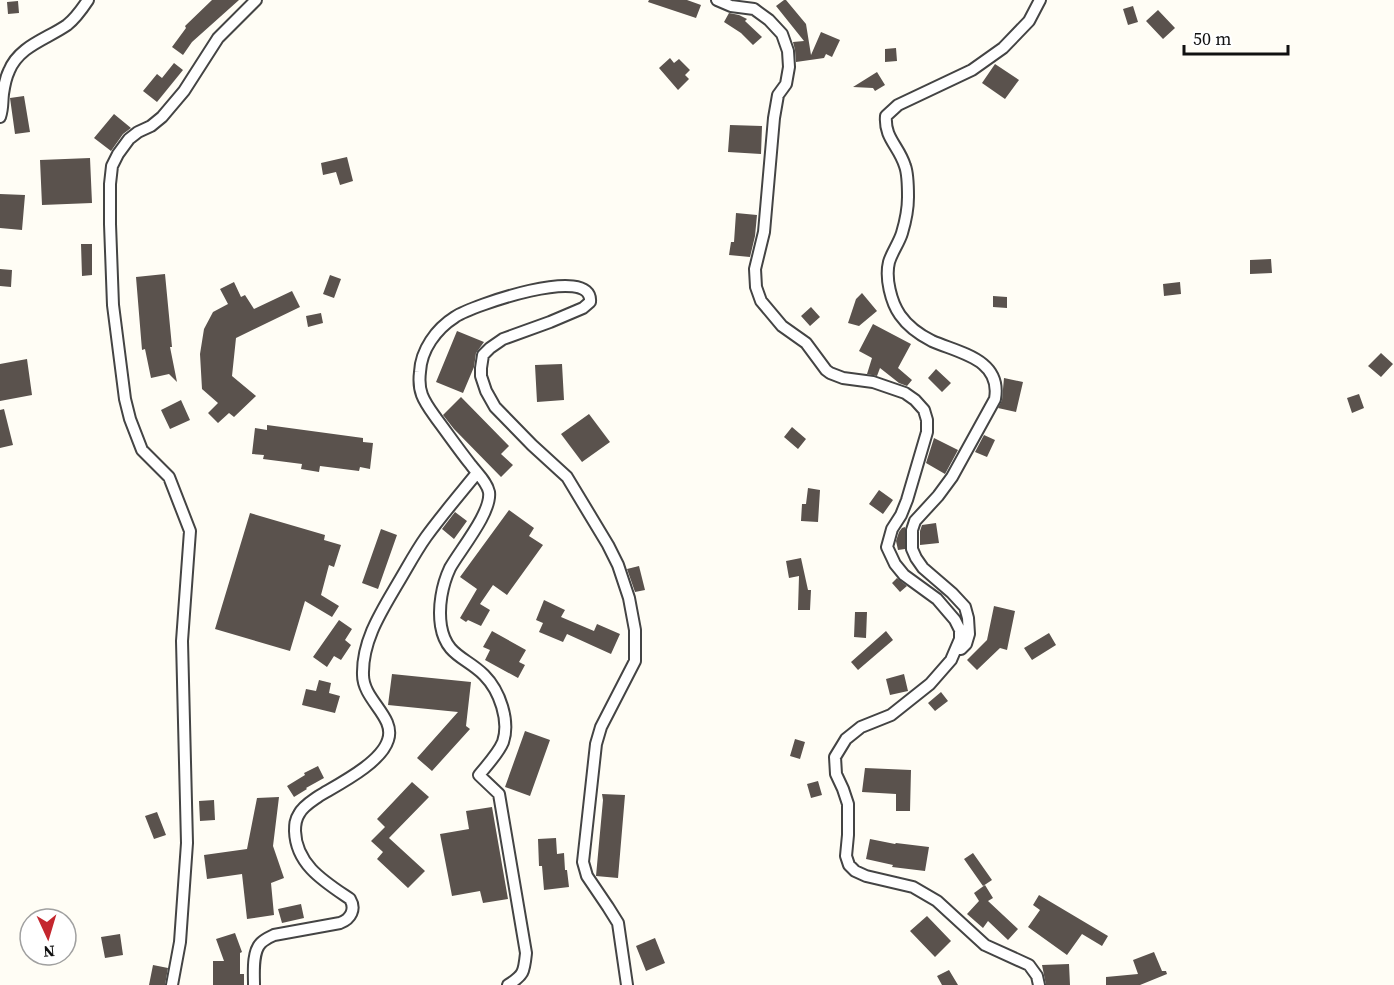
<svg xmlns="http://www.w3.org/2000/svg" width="1394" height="985" viewBox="0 0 1394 985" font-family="'Source Serif 4',serif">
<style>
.building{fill:#5a524d}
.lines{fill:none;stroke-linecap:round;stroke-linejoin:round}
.minor-casing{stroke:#444;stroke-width:14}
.minor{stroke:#fff;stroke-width:10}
</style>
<rect width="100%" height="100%" fill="#fffdf5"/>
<path class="building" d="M 212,0 L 239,0 L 192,42 L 183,55 L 172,47 L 186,28 L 185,26 Z
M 649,0 L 687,0 L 701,5 L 696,18 L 648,2 Z
M 784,0 L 786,0 L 806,24 L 811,55 L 821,32 L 840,40 L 832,57 L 826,54 L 824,58 L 796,62 L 795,50 L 793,42 L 804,41 L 776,6 Z
M 18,1 L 19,13 L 8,14 L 7,2 Z
M 1133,6 L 1138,22 L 1128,25 L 1123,9 Z
M 1158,10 L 1175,28 L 1163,39 L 1146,21 Z
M 729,13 L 739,15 L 747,19 L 745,21 L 762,37 L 753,45 L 741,33 L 724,22 Z
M 896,48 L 897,61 L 885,62 L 885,49 Z
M 670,58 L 674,63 L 679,59 L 690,70 L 685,75 L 689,79 L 678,90 L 659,68 Z
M 174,63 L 183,70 L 157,102 L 143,91 L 157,74 L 162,78 Z
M 995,64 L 1019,80 L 1005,99 L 982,83 Z
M 877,72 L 885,85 L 875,91 L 873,88 L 853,87 Z
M 24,96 L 30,132 L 15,134 L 10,98 Z
M 114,114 L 131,128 L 123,134 L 111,151 L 94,138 Z
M 730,125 L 762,126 L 761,154 L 728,152 Z
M 347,157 L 353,181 L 340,185 L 336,172 L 323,175 L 321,163 Z
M 90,158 L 92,203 L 42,205 L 40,160 Z
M 0,194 L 25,195 L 22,230 L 0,228 Z
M 736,213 L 757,215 L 755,236 L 750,257 L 729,255 L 731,242 L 734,242 Z
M 81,244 L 92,244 L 92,275 L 82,276 Z
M 1271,259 L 1272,273 L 1250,274 L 1250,260 Z
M 0,269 L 12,270 L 11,287 L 0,286 Z
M 165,274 L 172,347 L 170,347 L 177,382 L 169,374 L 151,378 L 145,349 L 142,350 L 136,277 Z
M 330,275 L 341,279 L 334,298 L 323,294 Z
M 234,282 L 241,297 L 245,295 L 254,309 L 292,291 L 300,307 L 236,338 L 232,376 L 256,396 L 234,417 L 229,413 L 218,423 L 208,413 L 218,403 L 202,389 L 200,354 L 204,329 L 213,312 L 228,304 L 220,289 Z
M 1180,282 L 1181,294 L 1164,296 L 1163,284 Z
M 862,293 L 877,311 L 859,326 L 848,323 L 856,299 Z
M 993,296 L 1007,297 L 1007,308 L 993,307 Z
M 811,307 L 820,317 L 810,326 L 801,316 Z
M 321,313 L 323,323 L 308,327 L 306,316 Z
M 873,324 L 911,344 L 898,368 L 912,380 L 907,386 L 899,383 L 880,368 L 877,376 L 867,374 L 872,358 L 859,351 Z
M 457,331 L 484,342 L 476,353 L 474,367 L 463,393 L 436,382 Z
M 1381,353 L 1393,364 L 1381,377 L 1368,366 Z
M 27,359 L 32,395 L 0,401 L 0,364 Z
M 562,364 L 564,400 L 537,402 L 535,365 Z
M 936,369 L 951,383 L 942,392 L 928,378 Z
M 1004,378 L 1023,382 L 1016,412 L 998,408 L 1002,400 Z
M 1359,394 L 1364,408 L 1352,413 L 1347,398 Z
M 461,397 L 509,446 L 501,454 L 513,465 L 501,477 L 454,429 L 443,415 Z
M 181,400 L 190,420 L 170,429 L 161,410 Z
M 4,409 L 13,445 L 0,448 L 0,410 Z
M 589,414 L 610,442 L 582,462 L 561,434 Z
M 267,425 L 363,438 L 363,442 L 373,443 L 370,469 L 360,467 L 359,471 L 320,466 L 319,472 L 301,469 L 302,464 L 263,459 L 264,455 L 252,454 L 255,428 L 267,430 Z
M 792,427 L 806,439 L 798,449 L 784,437 Z
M 984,435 L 995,440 L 987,457 L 975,452 Z
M 934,438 L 958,450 L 945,474 L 926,463 Z
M 808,488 L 820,490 L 818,522 L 801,521 L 802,504 L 806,504 Z
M 879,490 L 893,500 L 883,514 L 869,504 Z
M 509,510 L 534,528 L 529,536 L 543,545 L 507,595 L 493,585 L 480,604 L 490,610 L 481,626 L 468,620 L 466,622 L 460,618 L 477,589 L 460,577 Z
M 455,512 L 467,521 L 454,539 L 442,529 Z
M 250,513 L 325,535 L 324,540 L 341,545 L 334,567 L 329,565 L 321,595 L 339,606 L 332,617 L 305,601 L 290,651 L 215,629 Z
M 936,523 L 939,543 L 920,545 L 920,531 L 922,525 Z
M 905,527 L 905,549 L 898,550 L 896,541 L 899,532 L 902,528 Z
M 381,529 L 397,535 L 378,589 L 362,583 Z
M 801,558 L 808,590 L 811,590 L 810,610 L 798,610 L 799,576 L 789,578 L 786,561 Z
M 639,566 L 645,590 L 635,592 L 627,569 Z
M 897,578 L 907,586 L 900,592 L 892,583 Z
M 544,600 L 565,610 L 561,617 L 594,631 L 597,624 L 620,634 L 611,654 L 567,634 L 563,642 L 539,632 L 543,623 L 536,620 Z
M 994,606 L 1015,611 L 1007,650 L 1000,648 L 977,670 L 967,660 L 987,640 Z
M 855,612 L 867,612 L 866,638 L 854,637 Z
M 339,620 L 352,629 L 345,640 L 351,645 L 341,660 L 334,656 L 327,667 L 313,657 Z
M 492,631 L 526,650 L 519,662 L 525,665 L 518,678 L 485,660 L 490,650 L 483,647 Z
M 886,631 L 893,640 L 858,670 L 851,662 Z
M 1049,633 L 1056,645 L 1032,660 L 1024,648 Z
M 392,674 L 471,682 L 466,726 L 470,729 L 432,771 L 417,758 L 458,712 L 388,705 Z
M 904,674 L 908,691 L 890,695 L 886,679 Z
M 319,680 L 331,683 L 329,693 L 340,696 L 335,713 L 302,705 L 306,689 L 316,691 Z
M 941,692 L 948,701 L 935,711 L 928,703 Z
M 525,731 L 550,740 L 530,796 L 505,787 Z
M 795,739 L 805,742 L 800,759 L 790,756 Z
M 318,766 L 324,778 L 306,788 L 307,789 L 294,797 L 287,786 L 305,775 L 304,773 Z
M 865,768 L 911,770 L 910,811 L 896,811 L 896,794 L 862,792 Z
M 818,781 L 822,795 L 811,798 L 807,784 Z
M 412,782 L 429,797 L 389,838 L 425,871 L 408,888 L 377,859 L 383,852 L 371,841 L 385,827 L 377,819 Z
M 602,794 L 625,795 L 618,878 L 596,876 L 603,800 Z
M 279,797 L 273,846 L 284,878 L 271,883 L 274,915 L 247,919 L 242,874 L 207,879 L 204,855 L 247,849 L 257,798 Z
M 214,800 L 215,820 L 200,821 L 199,801 Z
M 492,807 L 508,899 L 483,903 L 480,891 L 452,896 L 440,834 L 469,829 L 466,811 Z
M 157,812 L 166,835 L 154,839 L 145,816 Z
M 556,838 L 557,854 L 564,853 L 565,870 L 567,870 L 569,887 L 544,890 L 542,866 L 539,866 L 538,839 Z
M 870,839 L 895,844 L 896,843 L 929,847 L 925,871 L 892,867 L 893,865 L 866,859 Z
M 973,853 L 992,880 L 983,886 L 964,859 Z
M 985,885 L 993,898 L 988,901 L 1018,929 L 1008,940 L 988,921 L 983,928 L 967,914 L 979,901 L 974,893 Z
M 1039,895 L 1108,936 L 1102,946 L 1082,934 L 1067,955 L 1028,927 L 1040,910 L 1033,905 Z
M 301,904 L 304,918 L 282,923 L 278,909 Z
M 927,916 L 951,941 L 935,957 L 910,931 Z
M 235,933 L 242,952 L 240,953 L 240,974 L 244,974 L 244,985 L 213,985 L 213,961 L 224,961 L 216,939 Z
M 120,934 L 123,955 L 105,958 L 101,937 Z
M 655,938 L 665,963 L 646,971 L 636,946 Z
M 1154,952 L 1162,971 L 1166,971 L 1167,974 L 1140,985 L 1106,985 L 1106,977 L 1138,974 L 1133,960 Z
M 1069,964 L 1070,985 L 1046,985 L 1042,965 Z
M 153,965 L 168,968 L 165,985 L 149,985 Z
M 949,970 L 958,985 L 942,985 L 937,976 Z"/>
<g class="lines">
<g class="minor-casing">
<path id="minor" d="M 717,0 L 731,6 L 754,9 L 769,20 L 782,34 L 788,51 L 789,67 L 786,84 L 778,95 L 774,118 L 764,232 L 755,269 L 756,287 L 761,301 L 782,326 L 806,343 L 826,370 L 830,373 L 843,378 L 873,382 L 905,393 L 915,400 L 924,410 L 927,420 L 927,432 L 907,500 L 901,515 L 892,529 L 887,547 L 895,564 L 904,575 L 937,599 L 955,620 L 960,630 L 960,639 L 951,660 L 930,684 L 891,715 L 861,727 L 846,739 L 835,757 L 836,774 L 843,789 L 848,804 L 848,835 L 846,856 L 849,865 L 855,871 L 866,876 L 913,887 L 937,901 L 985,945 L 1029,965 L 1037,976 L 1039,985
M 0,117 C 3,108 2,102 3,94 C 4,87 6,77 9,71 C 19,46 47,39 67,25 C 76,18 82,9 88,0
M 961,649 L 966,644 L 969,634 L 968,618 L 965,607 L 952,593 L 923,568 L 916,558 L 912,549 L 912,530 L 915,521 L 938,496 L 952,477 L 995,399 C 1002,359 959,353 932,341 C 920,335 907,325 900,315 C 891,302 885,278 889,262 C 892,252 899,243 902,233 C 905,223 908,208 908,197 C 908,188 908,174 905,166 C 899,146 884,138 886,116 L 898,105 L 972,70 L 1003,48 L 1029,21 L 1040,0
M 172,985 L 180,942 L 187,843 L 182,641 L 190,531 L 169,477 L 142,450 L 130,419 L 125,399 L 113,305 L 110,224 L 110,184 L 112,166 L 118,154 L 129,139 L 138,132 L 151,126 L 162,117 L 184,91 L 218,38 L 256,0
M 254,985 C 254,973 252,952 261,943 C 265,939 270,937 274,935 L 340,923 C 351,919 356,909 350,899 C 325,882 296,865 295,831 C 295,825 295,820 299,814 C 303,806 312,801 319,796 C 339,784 381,763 388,740 C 396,717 363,700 363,675 C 362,641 381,612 398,583 C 407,568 416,551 426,537 C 442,515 460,494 477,473
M 508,985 C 524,975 524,972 526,953 L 499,794 L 479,775 C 487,765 498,754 503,742 C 510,721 500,691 484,675 C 466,657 446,656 441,626 C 438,607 442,585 450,568 C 460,550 492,512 489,492 C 487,482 477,473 471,465 C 459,450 448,434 436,418 C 431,411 425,403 422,395 C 419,387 419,380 420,372 C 421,350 436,329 455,317 C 471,306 594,263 590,302 L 583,308 L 550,322 L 503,339 L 490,348 L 483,355 L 481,368 L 481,376 L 486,391 L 495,407 L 532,445 L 567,477 L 608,545 L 618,565 L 629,598 L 635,630 L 635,661 L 601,727 L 596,744 L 583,862 L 587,876 L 608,907 L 618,923 L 627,985"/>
</g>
<use href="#minor" class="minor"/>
</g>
<g transform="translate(48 937) rotate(176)"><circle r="28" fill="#ffffff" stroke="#a0a0a0" stroke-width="1.5"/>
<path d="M0-4.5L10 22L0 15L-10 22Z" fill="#c4262e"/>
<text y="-9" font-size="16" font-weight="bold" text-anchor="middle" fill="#111111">N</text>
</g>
<path d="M1184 45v9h104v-9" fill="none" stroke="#111111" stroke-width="3"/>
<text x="1193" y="45" font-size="18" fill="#111111" stroke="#ffffff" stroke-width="4.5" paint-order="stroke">50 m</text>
</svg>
